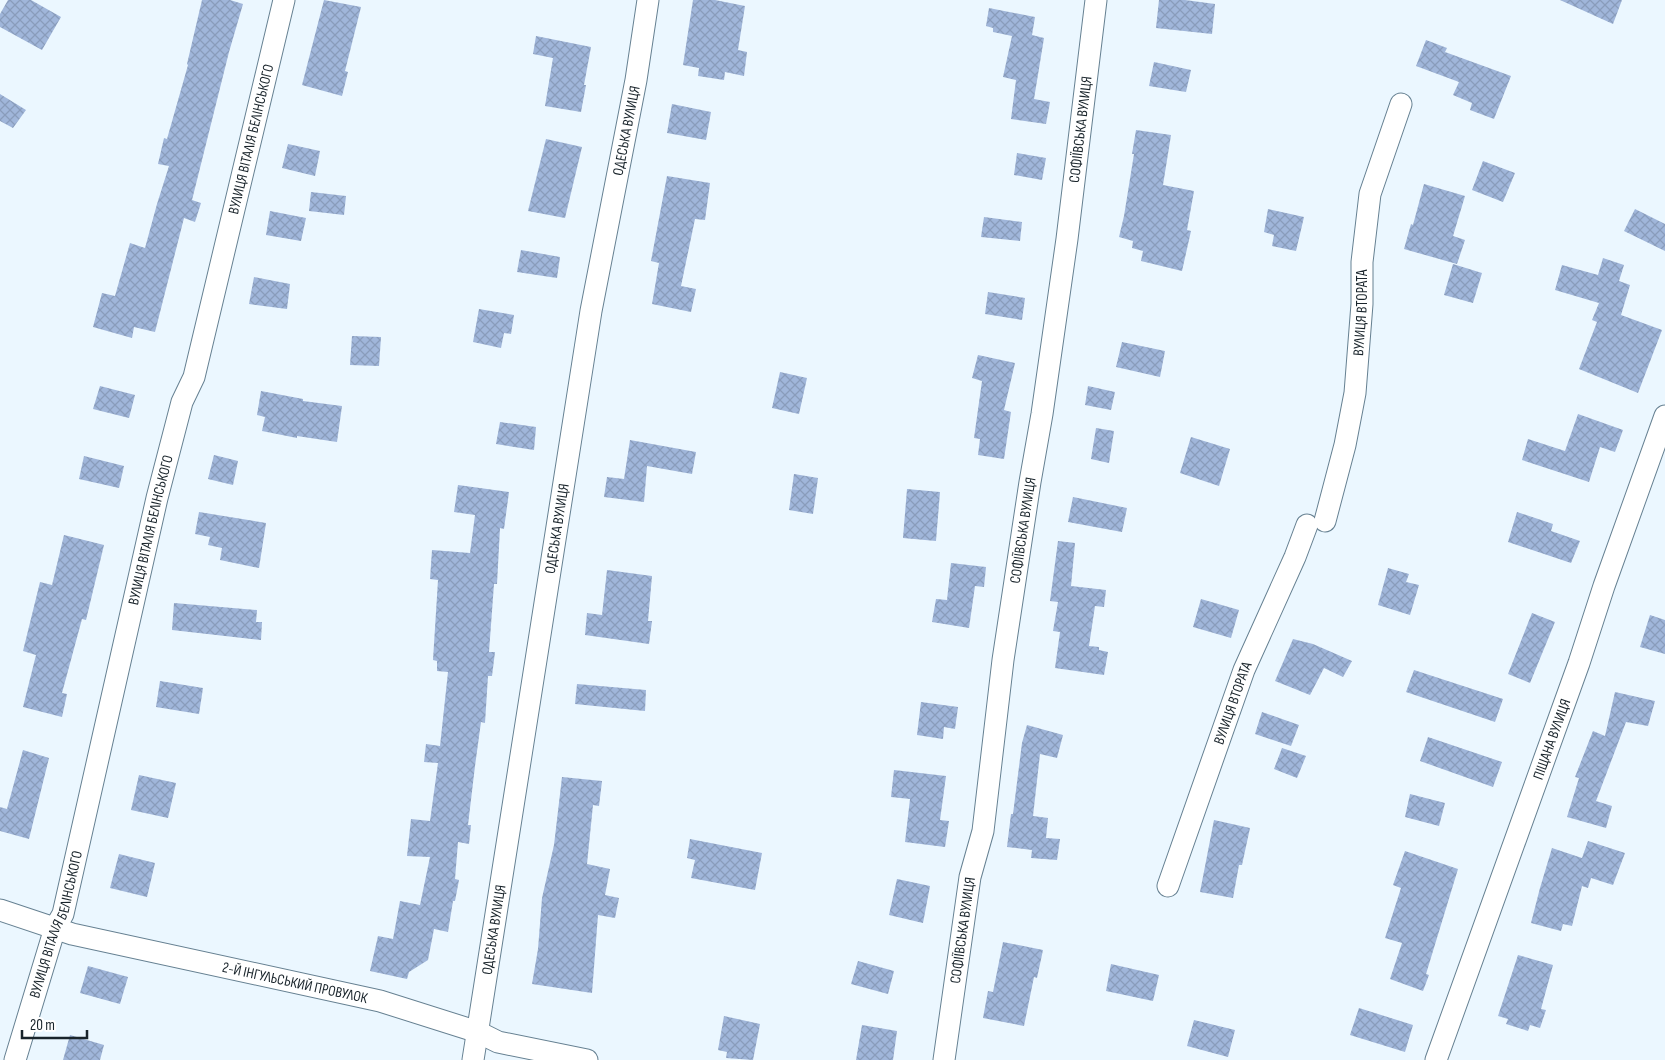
<svg xmlns="http://www.w3.org/2000/svg" width="1665" height="1060" viewBox="0 0 1665 1060" font-family="'Sofia Sans Condensed',sans-serif">
<style>
.building{fill:url(#building-cross-hatch)}
.lines{fill:none;stroke-linecap:round;stroke-linejoin:round}
.minor-casing{stroke:#668192;stroke-width:23}
.minor{stroke:#fff;stroke-width:21}
.labels{text-anchor:middle;dominant-baseline:central;stroke-width:4;stroke-linejoin:round;paint-order:stroke}
.street-label{font-size:15px;fill:#19242b;stroke:#fff}
</style>
<defs>
<pattern id="building-cross-hatch" width="8" height="8" patternUnits="userSpaceOnUse" patternTransform="scale(1.25)"><rect width="8" height="8" fill="#a0b6da"/><path d="M0 0l8 8M0 8l8-8" fill="none" stroke="#899cbb"/></pattern>
</defs>
<rect width="100%" height="100%" fill="#ebf7ff"/>
<path class="building" d="M 8,0 L 31,0 L 61,17 L 42,50 L 0,27 L 0,14 Z
M 202,0 L 230,0 L 243,4 L 229,52 L 192,200 L 201,203 L 195,222 L 184,218 L 155,332 L 134,327 L 132,338 L 93,327 L 102,293 L 115,296 L 130,243 L 145,248 L 157,204 L 169,166 L 158,164 L 164,138 L 167,139 L 188,65 L 187,64 Z
M 324,0 L 361,7 L 345,71 L 348,72 L 342,96 L 302,85 Z
M 693,0 L 715,0 L 745,6 L 738,50 L 747,52 L 744,76 L 725,72 L 724,80 L 698,76 L 699,68 L 683,65 Z
M 1159,0 L 1185,0 L 1215,4 L 1212,34 L 1156,28 Z
M 1560,0 L 1622,0 L 1613,24 Z
M 989,8 L 1035,17 L 1032,35 L 1044,38 L 1034,99 L 1050,102 L 1046,124 L 1011,119 L 1016,80 L 1003,77 L 1012,36 L 993,32 L 993,28 L 986,26 Z
M 536,36 L 591,47 L 584,85 L 586,85 L 581,112 L 545,106 L 553,58 L 533,54 Z
M 1426,40 L 1447,48 L 1445,52 L 1511,76 L 1494,119 L 1470,110 L 1472,103 L 1453,95 L 1459,82 L 1416,66 Z
M 1154,62 L 1191,70 L 1186,92 L 1149,86 Z
M 0,94 L 26,110 L 13,128 L 0,121 Z
M 672,104 L 711,112 L 706,140 L 667,133 Z
M 1136,130 L 1171,135 L 1163,185 L 1194,191 L 1187,230 L 1191,231 L 1182,271 L 1141,261 L 1143,251 L 1132,248 L 1133,241 L 1119,237 L 1124,216 L 1134,154 L 1132,154 Z
M 546,139 L 582,147 L 565,218 L 528,211 Z
M 288,144 L 320,151 L 315,176 L 282,168 Z
M 1017,153 L 1046,158 L 1042,180 L 1014,175 Z
M 1483,161 L 1515,173 L 1503,202 L 1472,190 Z
M 667,176 L 710,183 L 705,220 L 695,219 L 681,286 L 696,289 L 691,312 L 652,304 L 659,263 L 651,261 Z
M 1424,184 L 1465,196 L 1453,236 L 1465,240 L 1457,264 L 1404,249 L 1411,224 L 1413,225 Z
M 311,192 L 346,196 L 344,215 L 309,211 Z
M 1268,209 L 1304,217 L 1296,251 L 1272,246 L 1274,235 L 1264,232 Z
M 1635,209 L 1665,224 L 1665,251 L 1624,231 Z
M 270,211 L 306,218 L 301,241 L 266,235 Z
M 984,217 L 1022,222 L 1020,241 L 981,237 Z
M 521,250 L 560,257 L 557,278 L 517,272 Z
M 1603,258 L 1624,265 L 1619,281 L 1630,285 L 1621,315 L 1662,330 L 1638,393 L 1579,369 L 1597,322 L 1592,320 L 1599,303 L 1555,290 L 1562,265 L 1598,275 Z
M 1453,264 L 1482,273 L 1473,303 L 1444,295 Z
M 254,277 L 290,284 L 287,309 L 249,304 Z
M 988,292 L 1025,298 L 1022,320 L 985,314 Z
M 479,309 L 514,315 L 511,334 L 504,333 L 501,348 L 473,342 Z
M 352,336 L 381,337 L 379,366 L 350,365 Z
M 1122,342 L 1165,351 L 1160,377 L 1116,367 Z
M 978,355 L 1015,363 L 1004,410 L 1011,412 L 1004,459 L 978,455 L 980,439 L 974,438 L 982,381 L 972,378 Z
M 780,372 L 807,378 L 799,414 L 772,408 Z
M 100,386 L 135,395 L 129,418 L 93,409 Z
M 1088,386 L 1115,392 L 1111,410 L 1085,405 Z
M 261,391 L 303,399 L 303,401 L 342,406 L 337,442 L 297,436 L 297,438 L 262,431 L 265,417 L 257,415 Z
M 1578,414 L 1623,430 L 1615,452 L 1600,447 L 1589,482 L 1522,460 L 1528,439 L 1565,451 Z
M 500,422 L 536,427 L 534,450 L 496,444 Z
M 1096,428 L 1114,431 L 1109,463 L 1091,459 Z
M 1191,437 L 1230,449 L 1219,486 L 1180,473 Z
M 630,440 L 696,452 L 692,474 L 647,466 L 644,502 L 604,497 L 607,477 L 624,479 Z
M 214,455 L 238,461 L 233,485 L 208,479 Z
M 84,456 L 124,466 L 119,488 L 79,479 Z
M 794,474 L 818,478 L 813,514 L 789,510 Z
M 458,485 L 509,492 L 504,529 L 500,528 L 497,584 L 494,584 L 489,652 L 495,652 L 492,676 L 488,676 L 485,723 L 481,722 L 475,766 L 468,825 L 471,825 L 469,844 L 458,842 L 455,879 L 459,880 L 455,901 L 453,901 L 448,932 L 434,929 L 428,960 L 409,972 L 407,979 L 370,971 L 378,936 L 393,939 L 400,901 L 420,905 L 430,857 L 407,856 L 411,819 L 430,821 L 438,763 L 424,762 L 426,744 L 440,746 L 448,672 L 437,671 L 437,661 L 433,660 L 438,580 L 430,579 L 432,550 L 470,553 L 475,515 L 454,512 Z
M 907,489 L 940,492 L 936,541 L 903,538 Z
M 1073,497 L 1127,508 L 1122,532 L 1068,522 Z
M 199,512 L 266,523 L 259,568 L 220,560 L 222,548 L 208,545 L 210,537 L 195,534 Z
M 1517,512 L 1553,524 L 1551,531 L 1580,541 L 1571,563 L 1508,542 Z
M 64,535 L 104,545 L 86,620 L 82,619 L 62,693 L 67,694 L 62,717 L 23,707 L 36,655 L 23,651 L 40,582 L 52,585 Z
M 1058,541 L 1075,543 L 1071,586 L 1106,590 L 1104,607 L 1095,606 L 1089,646 L 1099,647 L 1099,650 L 1108,652 L 1104,675 L 1055,668 L 1060,632 L 1053,631 L 1058,602 L 1050,601 Z
M 951,563 L 986,567 L 984,587 L 975,586 L 969,628 L 932,622 L 936,599 L 947,600 Z
M 1388,568 L 1409,574 L 1406,582 L 1419,585 L 1410,615 L 1378,605 Z
M 607,570 L 652,576 L 648,621 L 652,621 L 649,644 L 585,635 L 587,613 L 602,615 Z
M 1201,599 L 1239,610 L 1231,638 L 1193,627 Z
M 174,603 L 257,610 L 256,622 L 262,622 L 261,640 L 172,630 Z
M 1532,613 L 1555,622 L 1530,683 L 1508,674 Z
M 1650,615 L 1665,620 L 1665,654 L 1640,647 Z
M 1293,639 L 1313,644 L 1352,661 L 1343,677 L 1324,668 L 1310,695 L 1275,681 Z
M 1414,670 L 1503,699 L 1495,722 L 1406,692 Z
M 160,681 L 203,688 L 199,714 L 156,707 Z
M 577,684 L 646,690 L 645,711 L 575,704 Z
M 1615,692 L 1655,701 L 1648,726 L 1626,722 L 1596,801 L 1612,806 L 1606,828 L 1567,817 L 1579,778 L 1575,777 L 1593,731 L 1605,736 Z
M 921,702 L 958,707 L 955,729 L 944,727 L 943,739 L 917,735 Z
M 1262,712 L 1299,725 L 1291,746 L 1255,734 Z
M 1027,725 L 1063,735 L 1057,758 L 1040,754 L 1033,816 L 1048,818 L 1046,838 L 1060,839 L 1057,860 L 1031,858 L 1032,850 L 1007,847 L 1011,814 L 1013,814 L 1022,743 Z
M 1428,737 L 1502,762 L 1493,787 L 1420,761 Z
M 1282,748 L 1306,756 L 1297,778 L 1274,769 Z
M 23,750 L 49,758 L 29,839 L 0,831 L 0,807 L 7,809 Z
M 894,770 L 946,776 L 940,820 L 949,821 L 945,847 L 905,842 L 910,799 L 891,797 Z
M 139,775 L 176,783 L 168,818 L 131,810 Z
M 562,777 L 602,781 L 599,806 L 593,805 L 587,864 L 610,869 L 605,895 L 619,898 L 615,918 L 598,915 L 592,993 L 532,984 L 538,949 L 542,898 L 554,845 Z
M 1410,794 L 1445,803 L 1439,826 L 1405,817 Z
M 1214,820 L 1250,828 L 1242,865 L 1239,865 L 1233,898 L 1200,892 Z
M 690,839 L 762,853 L 755,890 L 691,878 L 695,860 L 687,858 Z
M 1588,841 L 1625,853 L 1613,885 L 1591,878 L 1588,888 L 1582,886 L 1572,926 L 1563,924 L 1561,931 L 1531,923 L 1540,888 L 1552,848 L 1582,858 Z
M 1405,851 L 1458,869 L 1426,974 L 1429,975 L 1423,991 L 1390,979 L 1402,943 L 1385,938 L 1401,888 L 1393,885 Z
M 119,854 L 155,863 L 147,897 L 110,888 Z
M 897,879 L 930,886 L 923,923 L 889,915 Z
M 1003,942 L 1043,950 L 1037,978 L 1034,977 L 1024,1026 L 983,1018 L 988,991 L 993,992 Z
M 1518,955 L 1553,965 L 1541,1009 L 1546,1010 L 1540,1028 L 1530,1025 L 1528,1031 L 1506,1024 L 1508,1019 L 1498,1016 Z
M 858,961 L 894,971 L 888,994 L 851,984 Z
M 1111,964 L 1159,975 L 1153,1001 L 1106,991 Z
M 88,966 L 128,977 L 120,1004 L 80,993 Z
M 1359,1008 L 1413,1025 L 1405,1052 L 1350,1035 Z
M 724,1016 L 760,1024 L 753,1060 L 726,1058 L 727,1052 L 718,1050 Z
M 1194,1020 L 1235,1030 L 1228,1057 L 1187,1046 Z
M 862,1025 L 897,1031 L 893,1060 L 856,1060 Z
M 70,1035 L 104,1045 L 100,1060 L 63,1060 Z"/>
<g class="lines">
<g class="minor-casing">
<g id="minor">
<path id="s1" d="M 1325,521 L 1345,445 L 1355,393 L 1362,304 L 1362,262 L 1370,194 L 1401,104"/>
<path id="s2" d="M 1168,886 L 1244,670 L 1295,557 L 1307,525"/>
<path id="s3" d="M 0,910 L 72,934 L 380,1001 L 478,1032 L 498,1042 L 587,1060"/>
<path id="s4" d="M 15,1060 L 55,928 L 63,914 L 157,498 L 182,402 L 194,377 L 284,0"/>
<path id="s5" d="M 473,1060 L 591,311 L 636,80 L 648,0"/>
<path id="s6" d="M 944,1060 L 970,877 L 983,831 L 1003,660 L 1030,482 L 1042,414 L 1067,239 L 1096,0"/>
<path id="s7" d="M 1436,1060 L 1579,663 L 1604,586 L 1665,416"/>
</g>
</g>
<use href="#minor" class="minor"/>
</g>
<g class="labels">
<g class="street-label">
<text stroke="none"><textPath href="#s5" startOffset="942">ОДЕСЬКА ВУЛИЦЯ</textPath></text>
<text stroke="none"><textPath href="#s6" startOffset="941">СОФІЇВСЬКА ВУЛИЦЯ</textPath></text>
<text stroke="none"><textPath href="#s4" startOffset="952">ВУЛИЦЯ ВІТАЛІЯ БЕЛІНСЬКОГО</textPath></text>
<text stroke="none"><textPath href="#s1" startOffset="212">ВУЛИЦЯ ВТОРАТА</textPath></text>
<text stroke="none"><textPath href="#s5" startOffset="538">ОДЕСЬКА ВУЛИЦЯ</textPath></text>
<text stroke="none"><textPath href="#s4" startOffset="548">ВУЛИЦЯ ВІТАЛІЯ БЕЛІНСЬКОГО</textPath></text>
<text stroke="none"><textPath href="#s6" startOffset="536">СОФІЇВСЬКА ВУЛИЦЯ</textPath></text>
<text stroke="none"><textPath href="#s2" startOffset="194">ВУЛИЦЯ ВТОРАТА</textPath></text>
<text stroke="none"><textPath href="#s7" startOffset="341">ПІЩАНА ВУЛИЦЯ</textPath></text>
<text stroke="none"><textPath href="#s4" startOffset="142">ВУЛИЦЯ ВІТАЛІЯ БЕЛІНСЬКОГО</textPath></text>
<text stroke="none"><textPath href="#s5" startOffset="132">ОДЕСЬКА ВУЛИЦЯ</textPath></text>
<text stroke="none"><textPath href="#s6" startOffset="131">СОФІЇВСЬКА ВУЛИЦЯ</textPath></text>
<text stroke="none"><textPath href="#s3" startOffset="304">2-Й ІНГУЛЬСЬКИЙ ПРОВУЛОК</textPath></text>
</g>
</g>
<path d="M22 1030v8h65v-8" fill="none" stroke="#19242b" stroke-width="2.5"/>
<text x="30" y="1030" font-size="15" fill="#19242b" stroke="#ffffff" stroke-width="4" paint-order="stroke">20 m</text>
</svg>
